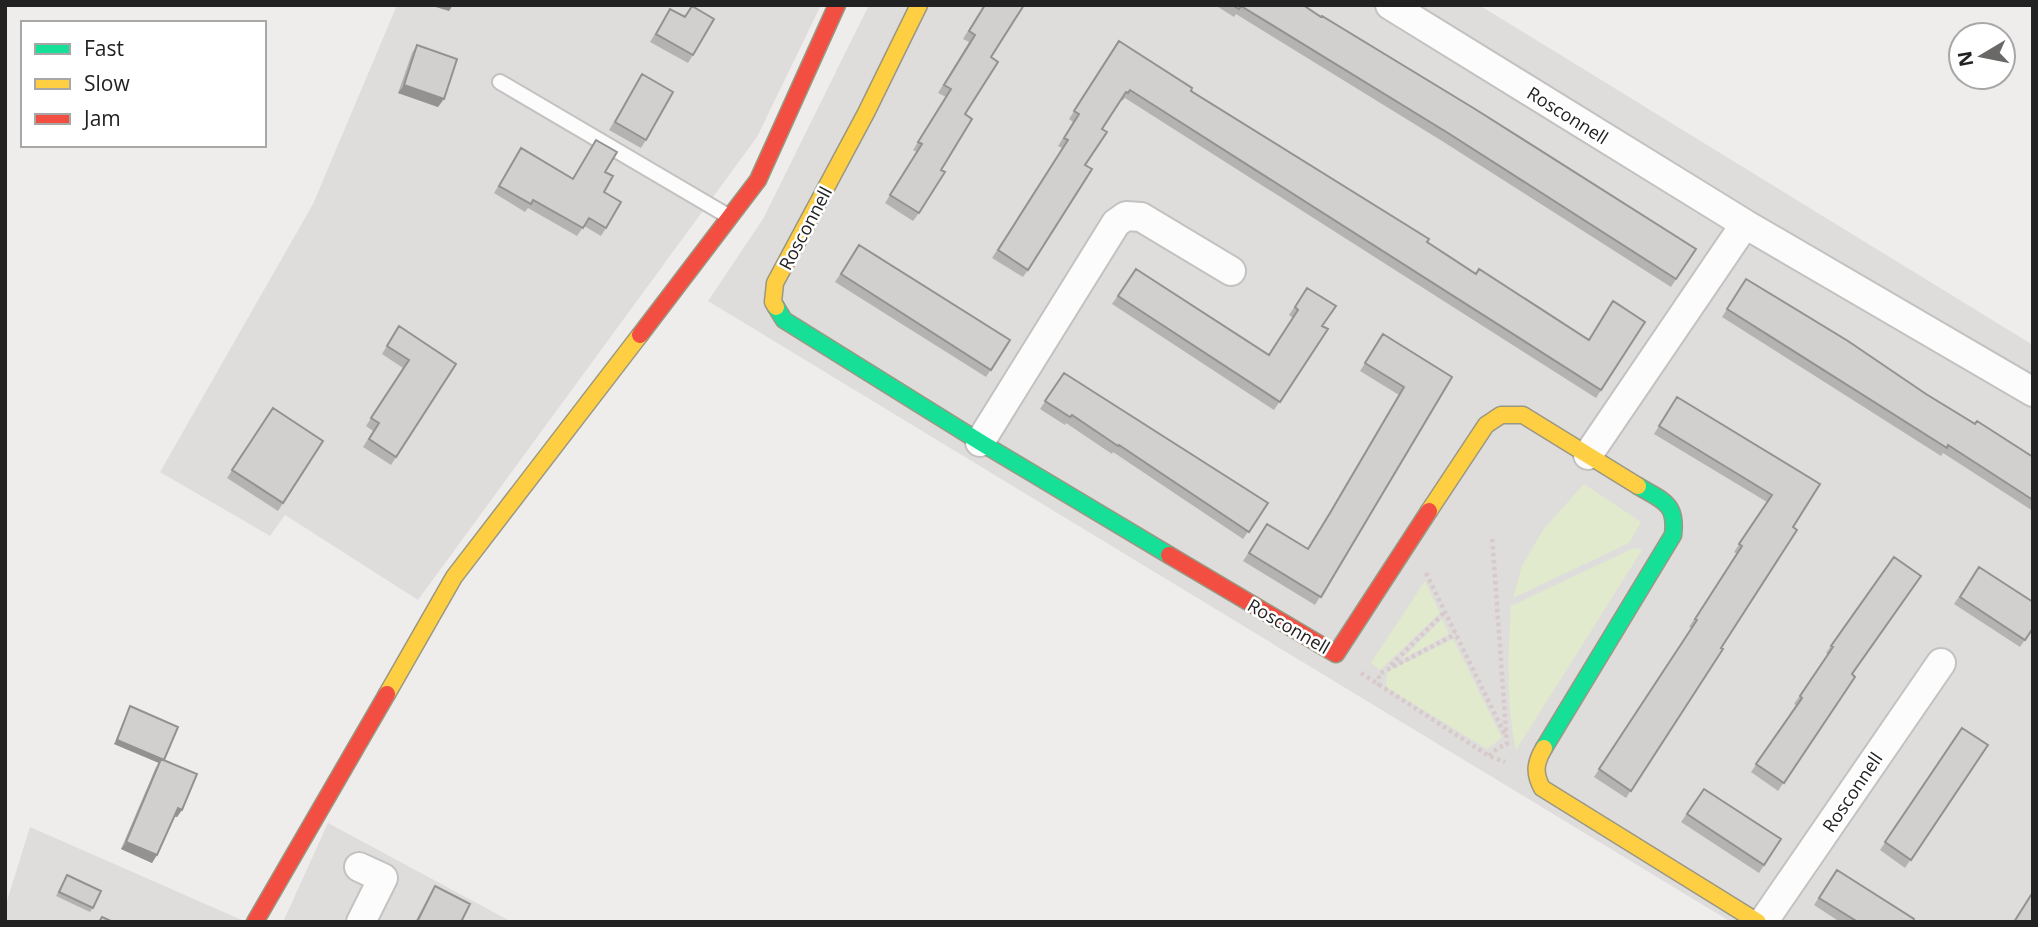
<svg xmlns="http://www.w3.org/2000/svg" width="2038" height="927" viewBox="0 0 2038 927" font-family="'Open Sans',sans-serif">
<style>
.residential{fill:#dfdddc}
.religious{fill:#dedddc}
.grass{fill:#e1eacc}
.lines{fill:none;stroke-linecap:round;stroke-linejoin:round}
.lane-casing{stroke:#c3c2c1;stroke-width:18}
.street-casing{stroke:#c3c2c1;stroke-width:32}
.fast-casing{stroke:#9a9883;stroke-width:19}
.slow-casing{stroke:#9a9883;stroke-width:19}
.jam-casing{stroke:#9a9883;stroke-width:19}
.path{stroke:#d7caca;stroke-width:4.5;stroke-dasharray:3.5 3.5;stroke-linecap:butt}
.lane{stroke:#fdfcfc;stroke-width:14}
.street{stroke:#fdfcfc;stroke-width:28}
.fast{stroke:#16e098;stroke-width:16}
.slow{stroke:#ffcf43;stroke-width:16}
.jam{stroke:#f24e42;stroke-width:16}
.wall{fill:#b5b3b1}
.shaded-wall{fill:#939290}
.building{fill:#d2d0ce;stroke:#939290;stroke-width:2}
.labels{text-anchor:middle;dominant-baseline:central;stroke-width:5;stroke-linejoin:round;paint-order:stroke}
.street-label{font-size:18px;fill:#222;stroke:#fff}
</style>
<rect width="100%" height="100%" fill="#efedeb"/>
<path class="residential" d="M 397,5 L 821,5 L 757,137 L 418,600 L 285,515 L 270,536 L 160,472 L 313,204 Z
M 869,5 L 1479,5 L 2033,345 L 2033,922 L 1731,922 L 708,301 L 763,219 Z
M 328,823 L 512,922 L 283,922 Z
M 30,827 L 242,920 L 241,922 L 5,922 L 5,907 Z"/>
<path class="religious" d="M 1138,169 L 1227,226 L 1216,244 L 1126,187 Z
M 1265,250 L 1283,261 L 1249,315 L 1231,304 Z"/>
<path class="grass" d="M 1584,484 L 1641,522 L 1629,543 L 1513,598 L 1522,566 L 1543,530 Z
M 1634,548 L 1642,550 L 1516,750 C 1506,702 1508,655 1511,606 Z
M 1425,581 L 1440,613 L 1380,670 L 1371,663 Z
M 1442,619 L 1449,634 L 1401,660 Z
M 1453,639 L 1502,738 L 1487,749 L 1386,687 L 1387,672 Z"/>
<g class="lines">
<g class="lane-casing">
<path id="lane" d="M 500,82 L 728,216"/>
</g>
<g class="street-casing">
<path id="street" d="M 1390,5 L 1745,224 L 2033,392
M 980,442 L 1116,223 L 1126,216 L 1141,217 L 1231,271
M 1588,455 L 1745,224
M 359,867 L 383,878 L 361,922
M 1763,922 L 1941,663"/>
</g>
<g class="fast-casing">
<path id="fast" d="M 776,307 L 784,320 L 980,442 L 1169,555
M 1544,748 L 1673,535 C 1677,503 1663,501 1638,486"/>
</g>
<g class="slow-casing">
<path id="slow" d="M 776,307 L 773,302 L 775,283 L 866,113 L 919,5
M 1429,511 L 1486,425 L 1501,415 L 1523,415 L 1638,486
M 387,694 L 454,577 L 640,335
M 1544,748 C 1535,763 1534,773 1542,788 L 1758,922"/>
</g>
<g class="jam-casing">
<path id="jam" d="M 640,335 L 758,180 L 837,5
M 1169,555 L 1336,654 L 1429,511
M 255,922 L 387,694"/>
</g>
<path class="path" d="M 1426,573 L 1505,735
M 1391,665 L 1445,612
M 1361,673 L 1489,756 L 1505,762
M 1379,686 L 1379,674 L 1456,634
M 1489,756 L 1498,748 L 1507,744 L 1492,536"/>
<use href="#lane" class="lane"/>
<use href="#street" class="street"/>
<use href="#fast" class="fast"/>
<use href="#slow" class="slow"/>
<use href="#jam" class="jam"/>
</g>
<path class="wall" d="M 984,5 L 991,57 L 941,170 L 919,213 L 913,221 L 885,203 L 917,152 L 913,150 L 946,97 L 938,93 L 969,42 L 963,39 Z
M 1215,5 L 1303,5 L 1696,249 L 1671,287 L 1442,141 L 1236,14 L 1234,17 Z
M 692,6 L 693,55 L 688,63 L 650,42 L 670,9 L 684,17 Z
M 417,45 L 438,107 L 398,93 L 412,53 Z
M 1113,49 L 1191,91 L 1476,274 L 1588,339 L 1645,322 L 1596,398 L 1125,98 L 1122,101 L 1121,100 L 1102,129 L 1085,165 L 1028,270 L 1023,277 L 992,258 L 1062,148 L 1058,146 L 1073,122 L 1069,119 Z
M 642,75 L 646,140 L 641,148 L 609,130 Z
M 596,140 L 605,172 L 604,192 L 606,228 L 601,236 L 584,226 L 577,236 L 528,208 L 525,212 L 494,193 L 521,148 L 573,178 Z
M 859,245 L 1010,340 L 986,377 L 835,282 Z
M 1136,269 L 1268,355 L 1293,318 L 1289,315 L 1307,288 L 1322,326 L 1328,329 L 1274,410 L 1112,304 Z
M 1746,279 L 1926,394 L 2033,457 L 2033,511 L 1943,453 L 1941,456 L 1722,317 Z
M 399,326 L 456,364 L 391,465 L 363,447 L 373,431 L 366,426 L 403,368 L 382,354 Z
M 1383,334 L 1452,377 L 1315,605 L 1243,561 L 1267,524 L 1307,549 L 1325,521 L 1399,395 L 1360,371 Z
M 1064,373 L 1268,503 L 1243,539 L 1113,452 L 1112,454 L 1066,423 L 1065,425 L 1040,409 Z
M 1677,397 L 1820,484 L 1721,648 L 1723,649 L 1626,798 L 1594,777 L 1692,628 L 1689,627 L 1737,554 L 1734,552 L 1767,502 L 1654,434 Z
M 273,408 L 323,441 L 278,511 L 227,478 Z
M 1894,557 L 1852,674 L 1855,677 L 1778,791 L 1751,772 L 1796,705 L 1794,704 L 1828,655 L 1826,653 Z
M 1979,567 L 2033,628 L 2020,647 L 1954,604 Z
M 130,706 L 164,760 L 182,810 L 177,817 L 174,816 L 152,863 L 121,849 L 156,767 L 159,763 L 114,744 L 128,710 Z
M 1962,728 L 1988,745 L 1905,868 L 1880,850 Z
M 1704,789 L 1781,839 L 1759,873 L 1681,822 Z
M 67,875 L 93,908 L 90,912 L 56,896 Z
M 1831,878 L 1913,922 L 1840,922 L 1814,905 Z
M 435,886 L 461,922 L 415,922 L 430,894 Z"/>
<path class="shaded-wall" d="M 429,5 L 453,5 L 449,11 Z
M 404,85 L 444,99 L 438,107 L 398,93 Z
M 117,740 L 161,759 L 159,763 L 114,744 Z
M 178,808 L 182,810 L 177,817 L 172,816 Z
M 126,842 L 157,855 L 152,863 L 121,849 Z"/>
<path class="building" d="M 985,5 L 1024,5 L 991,57 L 998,62 L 965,114 L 972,119 L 941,170 L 945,172 L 919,213 L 890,195 L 922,144 L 918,142 L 951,89 L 944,85 L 975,35 L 969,31 Z
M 1232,5 L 1303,5 L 1321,17 L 1322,16 L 1475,109 L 1696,249 L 1676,279 L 1448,133 L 1241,6 L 1239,9 Z
M 692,6 L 714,19 L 693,55 L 656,34 L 670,9 L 685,17 Z
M 1119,41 L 1192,88 L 1191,91 L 1429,239 L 1427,242 L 1476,274 L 1479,269 L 1589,340 L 1613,301 L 1645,322 L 1601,390 L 1130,90 L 1128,93 L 1126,92 L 1102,129 L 1107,132 L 1085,165 L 1092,169 L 1028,270 L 998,250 L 1068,140 L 1064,138 L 1079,114 L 1074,111 Z
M 417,45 L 457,59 L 444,99 L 404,85 Z
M 642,74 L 673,92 L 646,140 L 615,122 Z
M 596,140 L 617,152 L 605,172 L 613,176 L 604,192 L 621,202 L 606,228 L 589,218 L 583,228 L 533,200 L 531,204 L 499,186 L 521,148 L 573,179 Z
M 859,245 L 1010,340 L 991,370 L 841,274 Z
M 1136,269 L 1269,355 L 1298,310 L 1295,307 L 1307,288 L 1336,306 L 1322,326 L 1328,329 L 1280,402 L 1118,296 Z
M 1746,279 L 1848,341 L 1926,394 L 1975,424 L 1977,421 L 2033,457 L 2033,500 L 1948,445 L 1947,448 L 1727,309 Z
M 399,326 L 456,364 L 396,457 L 369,439 L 379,423 L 371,418 L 409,360 L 387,346 Z
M 1383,334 L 1452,377 L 1321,597 L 1249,553 L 1267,524 L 1308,549 L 1330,513 L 1404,387 L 1365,363 Z
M 1064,373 L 1268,503 L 1249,532 L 1119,445 L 1118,446 L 1072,415 L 1070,417 L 1045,401 Z
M 1677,397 L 1820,484 L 1793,527 L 1797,530 L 1721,648 L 1723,649 L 1631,791 L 1599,769 L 1697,620 L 1695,619 L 1742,546 L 1739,544 L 1772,495 L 1659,426 Z
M 273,408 L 323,441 L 283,503 L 232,470 Z
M 1894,557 L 1921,576 L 1852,674 L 1855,677 L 1784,783 L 1756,764 L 1802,698 L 1800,696 L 1833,647 L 1831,646 Z
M 1979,567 L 2033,602 L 2033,628 L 2025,640 L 1960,597 Z
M 130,706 L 178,727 L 164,760 L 117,740 Z
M 1962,728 L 1988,745 L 1911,860 L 1885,842 Z
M 161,759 L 197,774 L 182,810 L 178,808 L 157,855 L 126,842 Z
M 1704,789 L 1781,839 L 1764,865 L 1687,814 Z
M 1837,870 L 1914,919 L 1913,922 L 1858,922 L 1819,898 Z
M 67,875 L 101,891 L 93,908 L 59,892 Z
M 435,886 L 470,904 L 461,922 L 417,922 Z
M 2033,892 L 2033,922 L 2014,922 Z
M 102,917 L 113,922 L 99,922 Z"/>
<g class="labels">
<g class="street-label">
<text transform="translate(1568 115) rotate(32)">Rosconnell</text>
<text transform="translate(805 228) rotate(-62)">Rosconnell</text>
<text transform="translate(1289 626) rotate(30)">Rosconnell</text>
<text transform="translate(1852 792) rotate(-56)">Rosconnell</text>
</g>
</g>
<rect width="2038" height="927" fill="none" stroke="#222222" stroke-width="14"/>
<rect x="21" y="21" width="245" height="126" fill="#ffffff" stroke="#a7a7a7" stroke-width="2"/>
<rect x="35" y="44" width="35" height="10" fill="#16e098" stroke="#a7a7a7" stroke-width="2"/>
<text x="84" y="56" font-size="21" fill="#222222">Fast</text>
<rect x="35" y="79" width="35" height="10" fill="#ffcf43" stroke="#a7a7a7" stroke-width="2"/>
<text x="84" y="91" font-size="21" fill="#222222">Slow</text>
<rect x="35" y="114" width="35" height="10" fill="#f24e42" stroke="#a7a7a7" stroke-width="2"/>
<text x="84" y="126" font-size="21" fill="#222222">Jam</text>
<g transform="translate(1982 56) rotate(260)"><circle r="33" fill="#ffffff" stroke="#a7a7a7" stroke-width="2"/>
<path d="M0-5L12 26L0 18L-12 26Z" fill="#6a6968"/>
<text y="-10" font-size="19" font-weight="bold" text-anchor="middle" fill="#222222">N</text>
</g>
</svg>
